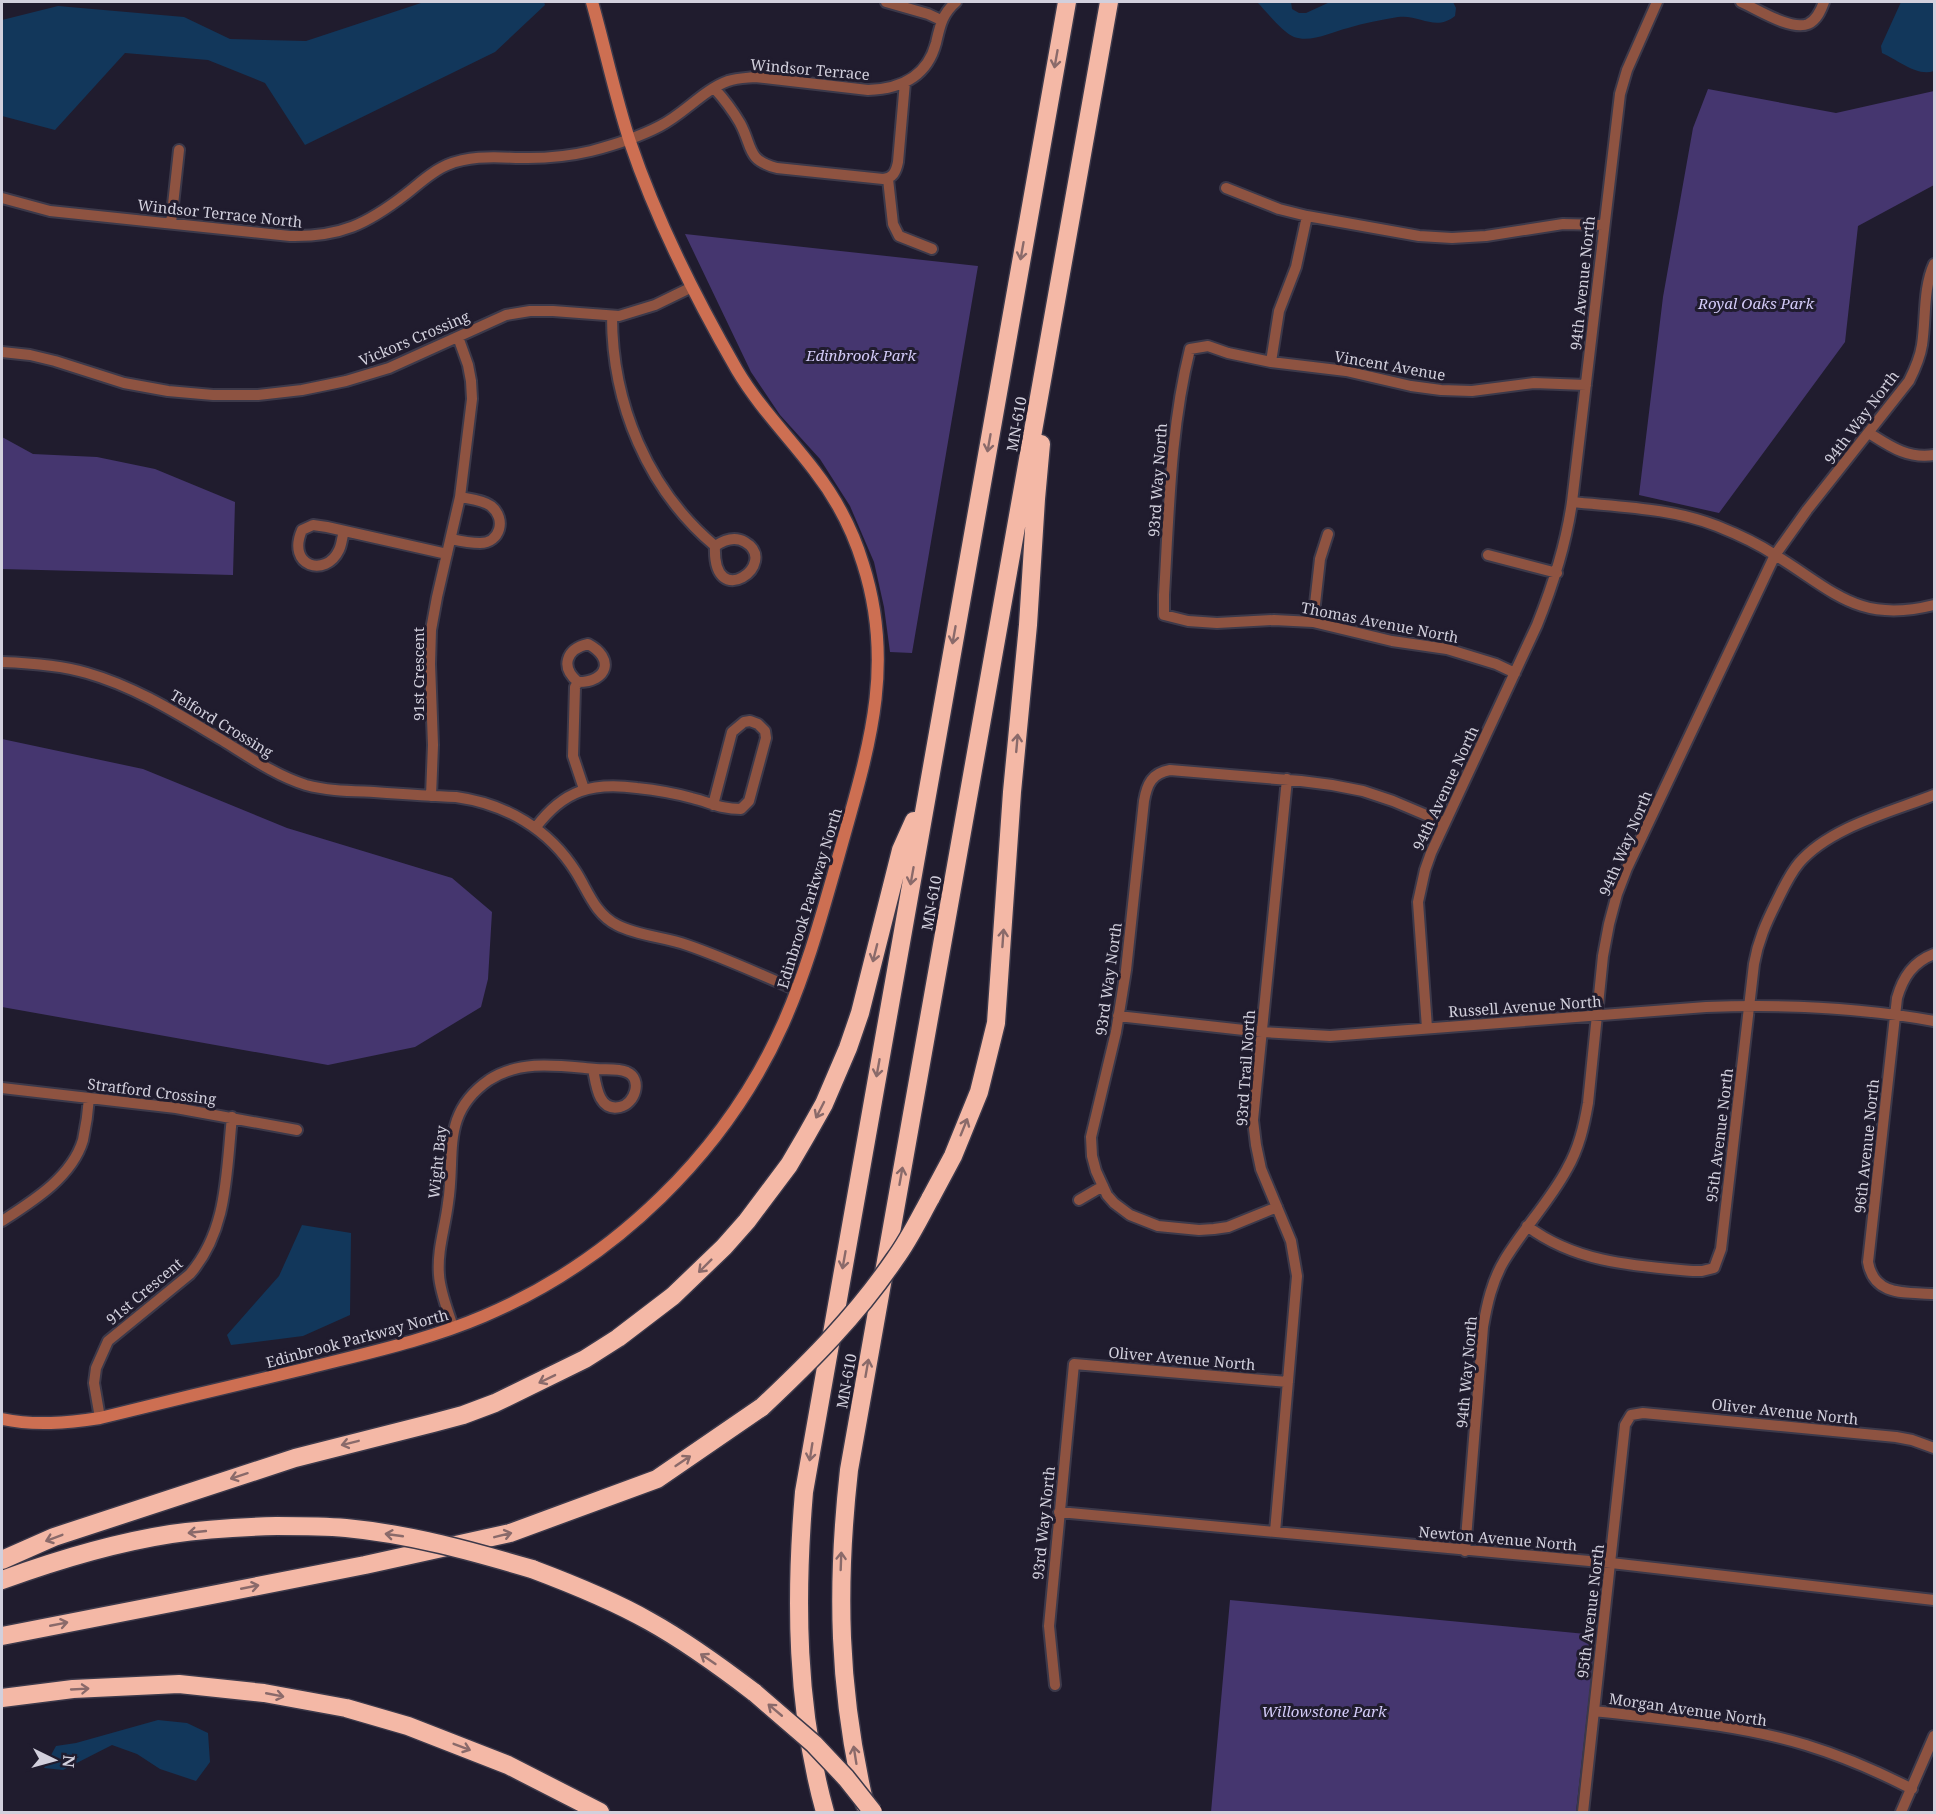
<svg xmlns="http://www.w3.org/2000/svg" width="1936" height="1814" viewBox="0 0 1936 1814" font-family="'Noto Serif',serif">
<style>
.green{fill:#45366f}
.water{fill:#12375b}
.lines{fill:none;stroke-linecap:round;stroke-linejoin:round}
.street-casing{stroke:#3c394a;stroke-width:14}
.secondary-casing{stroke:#3c394a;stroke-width:15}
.highway-casing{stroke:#3c394a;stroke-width:21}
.street{stroke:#8e5341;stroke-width:10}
.secondary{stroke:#cd6f52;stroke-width:12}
.highway{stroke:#f4b8a6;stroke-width:18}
.highway-bridge-casing{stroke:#3c394a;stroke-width:21;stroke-linecap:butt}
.highway-bridge{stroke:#f4b8a6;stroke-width:18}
.oneway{stroke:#8a6a6a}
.labels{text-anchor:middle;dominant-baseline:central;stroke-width:6;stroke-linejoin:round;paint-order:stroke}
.street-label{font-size:15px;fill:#d2d0dd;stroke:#201c2e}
.park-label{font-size:15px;font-style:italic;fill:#d3cbf8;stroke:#201c2e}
</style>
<rect width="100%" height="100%" fill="#201c2e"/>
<path class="green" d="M 1708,89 L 1836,113 L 1934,91 L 1934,185 L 1858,226 L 1845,342 L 1719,513 L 1639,495 L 1663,297 L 1693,128 Z
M 685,234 L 978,266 L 912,653 L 890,652 L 884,607 L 874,562 L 850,506 L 820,459 L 780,415 L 751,372 Z
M 2,437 L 33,454 L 97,457 L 155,469 L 235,502 L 233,575 L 2,569 Z
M 2,739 L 143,769 L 287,828 L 452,878 L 492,912 L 488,979 L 481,1007 L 415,1047 L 328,1065 L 2,1007 Z
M 1230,1600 L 1596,1635 L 1576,1812 L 1211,1812 Z"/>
<path class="water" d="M 424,2 L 544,2 L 545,5 L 495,52 L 305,145 L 265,83 L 208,60 L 125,53 L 55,130 L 2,116 L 2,20 L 58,6 L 184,17 L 230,39 L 306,41 Z
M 1257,2 L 1291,2 L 1292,9 L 1299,13 L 1306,13 L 1330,2 L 1453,2 L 1456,8 L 1455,16 C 1435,32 1420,14 1398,17 C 1381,20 1364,23 1348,28 C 1332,32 1311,43 1294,37 C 1282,32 1266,11 1257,2 Z
M 1901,2 L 1934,2 L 1934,71 C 1917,77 1898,60 1882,53 L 1881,46 Z
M 302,1225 L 351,1233 L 350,1315 L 303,1336 L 231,1345 L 227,1335 L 279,1276 Z
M 158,1720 L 187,1723 L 208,1733 L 210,1762 L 196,1781 L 160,1769 L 137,1754 L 112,1745 L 63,1770 L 44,1768 L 56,1746 L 76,1743 Z"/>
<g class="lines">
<g class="street-casing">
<path id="street" d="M 886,2 L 928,14 L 941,20
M 1741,2 C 1757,9 1791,31 1808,24 C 1817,20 1821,10 1824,2
M 714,88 C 724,99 733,111 740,123 C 753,147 746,160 777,168 L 883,179 C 893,178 896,172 898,162 L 905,82
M 888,179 L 893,224 L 899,236 L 932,249
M 1226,188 L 1279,209 L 1307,216 L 1419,236 L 1452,238 L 1486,236 L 1563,224 L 1604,225
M 2,198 L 50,211 L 290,236 C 341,237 367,224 406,194 C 419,184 432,171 447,165 C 474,154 500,158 528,158 C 550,158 570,156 591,151 C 614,145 639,137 660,126 C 684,114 703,90 728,81 C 737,78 746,78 755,77 L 868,90 C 901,89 927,77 936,43 C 940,26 942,14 956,2
M 171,223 L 179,150
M 612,316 C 612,403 647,489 715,546 C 712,614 781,563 745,542 C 735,536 724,540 715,546
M 2,352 L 30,355 L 55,361 L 124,383 L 168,391 L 213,395 L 258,395 L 302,390 L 346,381 L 389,368 L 506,315 L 530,311 L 553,311 L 619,316 L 655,305 L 692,287
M 1271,362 L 1279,311 L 1296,267 L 1307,216
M 1869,433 C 1891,447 1908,459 1934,455
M 1572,502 C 1620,507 1672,508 1717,526 C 1737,534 1757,543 1775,555 C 1834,591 1858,624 1934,605
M 344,531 C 342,537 342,544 339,550 C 326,578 286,567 302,530 L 313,525 L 327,527 L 447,554
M 451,539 C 460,541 471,543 480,543 C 500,543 507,519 491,506 C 483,500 470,499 460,497
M 1488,555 L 1557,573
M 1313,622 L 1320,559 L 1328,534
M 2,662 C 30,663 60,665 87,673 C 136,687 178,714 222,740 C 248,756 276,776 306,785 C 328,791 351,791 374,792 C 401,794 429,796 456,797 C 506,804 549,829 576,872 C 588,891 595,914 617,925 C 638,936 665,937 687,945 C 725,958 761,975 797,990
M 1515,673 L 1496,664 L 1447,649 L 1392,641 L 1313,622 L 1274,620 L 1217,623 L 1188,621 L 1164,615 L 1164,595 C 1169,513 1170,429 1190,349 L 1208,346 L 1228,353 L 1271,362 L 1346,371 L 1411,386 L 1441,390 L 1472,391 L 1534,383 L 1586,385
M 578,682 C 560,667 566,649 588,644 C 615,658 608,682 578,682 L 575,687 L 573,756 L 584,789
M 431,796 L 433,745 L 430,664 L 431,630 L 437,597 L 460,497 L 472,399 L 471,381 L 468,365 L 458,337
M 536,827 C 564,790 592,782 637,788 C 656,790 674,793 692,798 C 712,803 720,809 741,809 L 749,801 L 766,738 L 765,731 L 758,724 L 750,721 L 744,722 L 732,732 L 713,805
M 1934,954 C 1913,962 1903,977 1897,998 L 1868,1262 C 1874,1297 1906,1292 1934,1294
M 1118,1016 L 1262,1032 L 1330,1036 L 1706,1007 C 1783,1004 1858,1007 1934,1021
M 1427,1028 L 1418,902 L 1425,870 L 1431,853 L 1537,625 C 1553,585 1566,545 1572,502 L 1620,94 L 1627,70 L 1657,2
M 2,1088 L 176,1108 L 297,1130
M 1079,1200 L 1103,1186
M 1277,1207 L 1228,1227 L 1214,1229 L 1199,1230 L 1158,1226 L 1130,1215 L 1114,1203 L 1107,1195 L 1096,1171 L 1092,1156 L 1091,1137 L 1116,1032 L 1126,970 L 1144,801 C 1147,784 1152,773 1170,770 L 1301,781 L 1332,785 L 1363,791 L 1393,801 L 1445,823
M 2,1221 C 33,1201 72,1177 83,1140 C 86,1126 88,1112 89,1098
M 1527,1226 C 1576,1263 1635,1266 1693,1271 L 1702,1271 L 1714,1268 L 1721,1249 L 1754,964 C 1758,941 1766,923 1776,903 C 1783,889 1789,875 1799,863 C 1830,827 1891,812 1934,795
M 453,1327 C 448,1311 440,1292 439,1275 C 437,1250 445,1228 448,1203 C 456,1154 440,1114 489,1080 C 521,1059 560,1066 596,1069 C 606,1070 617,1068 627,1072 C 643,1079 635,1104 620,1107 C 598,1112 596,1084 593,1069
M 100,1418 L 94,1383 L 96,1368 L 108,1341 L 190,1274 C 228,1230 226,1173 232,1117
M 1059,1512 L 1611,1563 L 1934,1600
M 1275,1532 L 1297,1276 L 1291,1241 L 1261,1169 L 1256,1145 L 1253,1120 L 1287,779
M 1465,1551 L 1483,1327 C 1487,1304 1492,1281 1504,1261 C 1523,1229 1550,1201 1567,1169 C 1579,1148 1584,1126 1588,1103 L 1603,956 L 1609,924 L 1617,894 L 1627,868 L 1775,555 L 1807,510 L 1909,381 C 1915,369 1920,358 1922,345 C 1926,319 1923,288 1934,264
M 1055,1685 L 1049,1626 L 1074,1364 L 1288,1382
M 1594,1711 C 1665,1719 1737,1724 1806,1745 C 1842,1756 1879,1772 1912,1789
M 1583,1812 L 1625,1425 L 1631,1415 L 1643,1413 L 1896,1437 L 1912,1440 L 1934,1448
M 1901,1812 L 1934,1736"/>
</g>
<g class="secondary-casing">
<path id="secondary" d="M 2,1419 C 35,1426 67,1423 100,1418 C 169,1401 239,1384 308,1368 C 367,1353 428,1340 484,1316 C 614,1261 726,1152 783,1024 C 807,970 822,914 838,858 C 866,756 897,670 863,564 C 853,531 835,497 814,470 C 788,436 759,407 737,370 C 695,297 657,222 630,142 C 615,96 605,48 592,2"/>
</g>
<g class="highway-casing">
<path id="highway" d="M 930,1199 L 953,1156 L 979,1092 L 996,1023 L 1012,792 L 1028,625 L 1036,499 L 1041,444
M 2,1560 L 54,1537 L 295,1458 L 433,1423 L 463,1415 L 495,1403 L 585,1359 L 618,1338 L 673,1296 L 724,1247 L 747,1221 L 789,1165 L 806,1136 L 824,1104 L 848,1048 L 860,1013 L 901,850 L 914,821
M 532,1569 C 572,1584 612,1600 649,1621 C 687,1642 721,1667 755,1693
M 2,1580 C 57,1560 113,1543 171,1534 C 206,1529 241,1527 277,1526
M 2,1636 L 365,1565 L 510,1533 L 657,1479 L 762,1407
M 2,1698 L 73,1689 L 179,1684 L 264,1693 L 346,1708 L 408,1726 L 508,1765 L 600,1812
M 865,1805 C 838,1689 836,1587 849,1470 L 1109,2
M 825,1812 C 796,1708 795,1599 804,1492 L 1067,2"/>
</g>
<use href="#street" class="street"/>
<use href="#secondary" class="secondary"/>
<use href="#highway" class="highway"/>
<g class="highway-bridge-casing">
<path id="highway-bridge" d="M 762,1407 C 812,1360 856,1316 895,1259 C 909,1240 919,1219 930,1199
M 277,1526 C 300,1526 323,1526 346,1528 C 410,1534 471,1551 532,1569
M 755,1693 L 814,1744 L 846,1778 L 873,1812"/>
</g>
<use href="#highway-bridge" class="highway-bridge"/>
</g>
<defs><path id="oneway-shaft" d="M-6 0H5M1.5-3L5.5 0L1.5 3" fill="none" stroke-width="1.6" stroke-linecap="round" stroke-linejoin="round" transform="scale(1.5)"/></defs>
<g class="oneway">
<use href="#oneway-shaft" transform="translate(1056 59) rotate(100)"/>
<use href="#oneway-shaft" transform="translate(1022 251) rotate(100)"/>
<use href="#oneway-shaft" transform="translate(989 443) rotate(100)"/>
<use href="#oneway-shaft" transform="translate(954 635) rotate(100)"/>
<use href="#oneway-shaft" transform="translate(1017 743) rotate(-85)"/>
<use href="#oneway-shaft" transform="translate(912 876) rotate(100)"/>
<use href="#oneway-shaft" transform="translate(1003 938) rotate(-86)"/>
<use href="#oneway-shaft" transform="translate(875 953) rotate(104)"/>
<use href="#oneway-shaft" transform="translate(878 1068) rotate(100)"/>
<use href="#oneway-shaft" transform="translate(820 1110) rotate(117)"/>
<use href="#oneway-shaft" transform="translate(964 1127) rotate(-68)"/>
<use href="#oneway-shaft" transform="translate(901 1176) rotate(-80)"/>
<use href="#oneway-shaft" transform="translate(844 1260) rotate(100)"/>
<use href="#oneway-shaft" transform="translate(705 1266) rotate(135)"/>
<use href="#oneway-shaft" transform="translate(867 1368) rotate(-80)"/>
<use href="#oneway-shaft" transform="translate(547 1379) rotate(154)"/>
<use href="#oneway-shaft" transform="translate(350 1443) rotate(166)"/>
<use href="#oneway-shaft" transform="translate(811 1452) rotate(99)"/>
<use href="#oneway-shaft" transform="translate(683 1461) rotate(-34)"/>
<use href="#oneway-shaft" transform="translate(239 1476) rotate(162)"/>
<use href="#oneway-shaft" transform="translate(197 1532) rotate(174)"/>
<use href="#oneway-shaft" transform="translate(394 1535) rotate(-172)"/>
<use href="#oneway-shaft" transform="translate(503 1535) rotate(-14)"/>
<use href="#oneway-shaft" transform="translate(54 1538) rotate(159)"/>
<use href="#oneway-shaft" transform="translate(841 1561) rotate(-88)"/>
<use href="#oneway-shaft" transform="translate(250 1587) rotate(-11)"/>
<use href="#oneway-shaft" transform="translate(59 1624) rotate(-11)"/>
<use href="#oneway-shaft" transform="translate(708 1659) rotate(-146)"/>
<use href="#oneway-shaft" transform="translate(80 1689) rotate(-3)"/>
<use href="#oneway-shaft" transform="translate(275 1695) rotate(11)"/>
<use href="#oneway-shaft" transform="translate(775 1710) rotate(-140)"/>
<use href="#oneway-shaft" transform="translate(462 1747) rotate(21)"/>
<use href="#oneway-shaft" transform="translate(855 1755) rotate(-99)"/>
</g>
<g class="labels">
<g class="street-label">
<text transform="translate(810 69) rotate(5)">Windsor Terrace</text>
<text transform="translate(220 213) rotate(6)">Windsor Terrace North</text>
<text transform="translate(1582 283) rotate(-84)">94th Avenue North</text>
<text transform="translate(414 338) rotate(-23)">Vickors Crossing</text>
<text transform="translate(1390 365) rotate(10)">Vincent Avenue</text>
<text transform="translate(1861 417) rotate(-53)">94th Way North</text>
<text transform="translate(1016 424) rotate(-80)">MN-610</text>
<text transform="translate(1157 480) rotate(-86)">93rd Way North</text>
<text transform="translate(1380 622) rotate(11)">Thomas Avenue North</text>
<text transform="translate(418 674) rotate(-90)">91st Crescent</text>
<text transform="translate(222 723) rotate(31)">Telford Crossing</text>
<text transform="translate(1445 788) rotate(-65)">94th Avenue North</text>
<text transform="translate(1625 843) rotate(-67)">94th Way North</text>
<text transform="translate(809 898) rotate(-73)">Edinbrook Parkway North</text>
<text transform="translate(931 903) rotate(-80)">MN-610</text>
<text transform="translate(1108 979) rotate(-82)">93rd Way North</text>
<text transform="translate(1525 1006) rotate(-4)">Russell Avenue North</text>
<text transform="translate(1245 1068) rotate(-86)">93rd Trail North</text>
<text transform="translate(152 1091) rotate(7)">Stratford Crossing</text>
<text transform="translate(1719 1135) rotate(-83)">95th Avenue North</text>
<text transform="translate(1866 1146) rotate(-84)">96th Avenue North</text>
<text transform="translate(437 1162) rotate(-84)">Wight Bay</text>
<text transform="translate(144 1291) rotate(-40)">91st Crescent</text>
<text transform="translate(357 1338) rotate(-15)">Edinbrook Parkway North</text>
<text transform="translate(1182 1358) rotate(5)">Oliver Avenue North</text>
<text transform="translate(1466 1372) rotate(-85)">94th Way North</text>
<text transform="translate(846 1381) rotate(-80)">MN-610</text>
<text transform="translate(1785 1411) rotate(6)">Oliver Avenue North</text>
<text transform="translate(1043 1523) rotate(-84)">93rd Way North</text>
<text transform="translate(1498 1538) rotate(5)">Newton Avenue North</text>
<text transform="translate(1590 1611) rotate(-83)">95th Avenue North</text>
<text transform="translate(1688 1709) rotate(8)">Morgan Avenue North</text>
</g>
<g class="park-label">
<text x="1756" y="303">Royal Oaks Park</text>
<text x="861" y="355">Edinbrook Park</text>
<text x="1324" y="1711">Willowstone Park</text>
</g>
</g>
<rect width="1936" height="1814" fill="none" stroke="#d2d0dd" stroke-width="6"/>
<g transform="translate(54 1760) rotate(95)" stroke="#201c2e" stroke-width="4.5" paint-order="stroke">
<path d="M0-4.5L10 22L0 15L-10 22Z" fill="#d2d0dd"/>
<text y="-9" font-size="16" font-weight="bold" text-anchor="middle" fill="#d2d0dd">N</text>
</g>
</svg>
